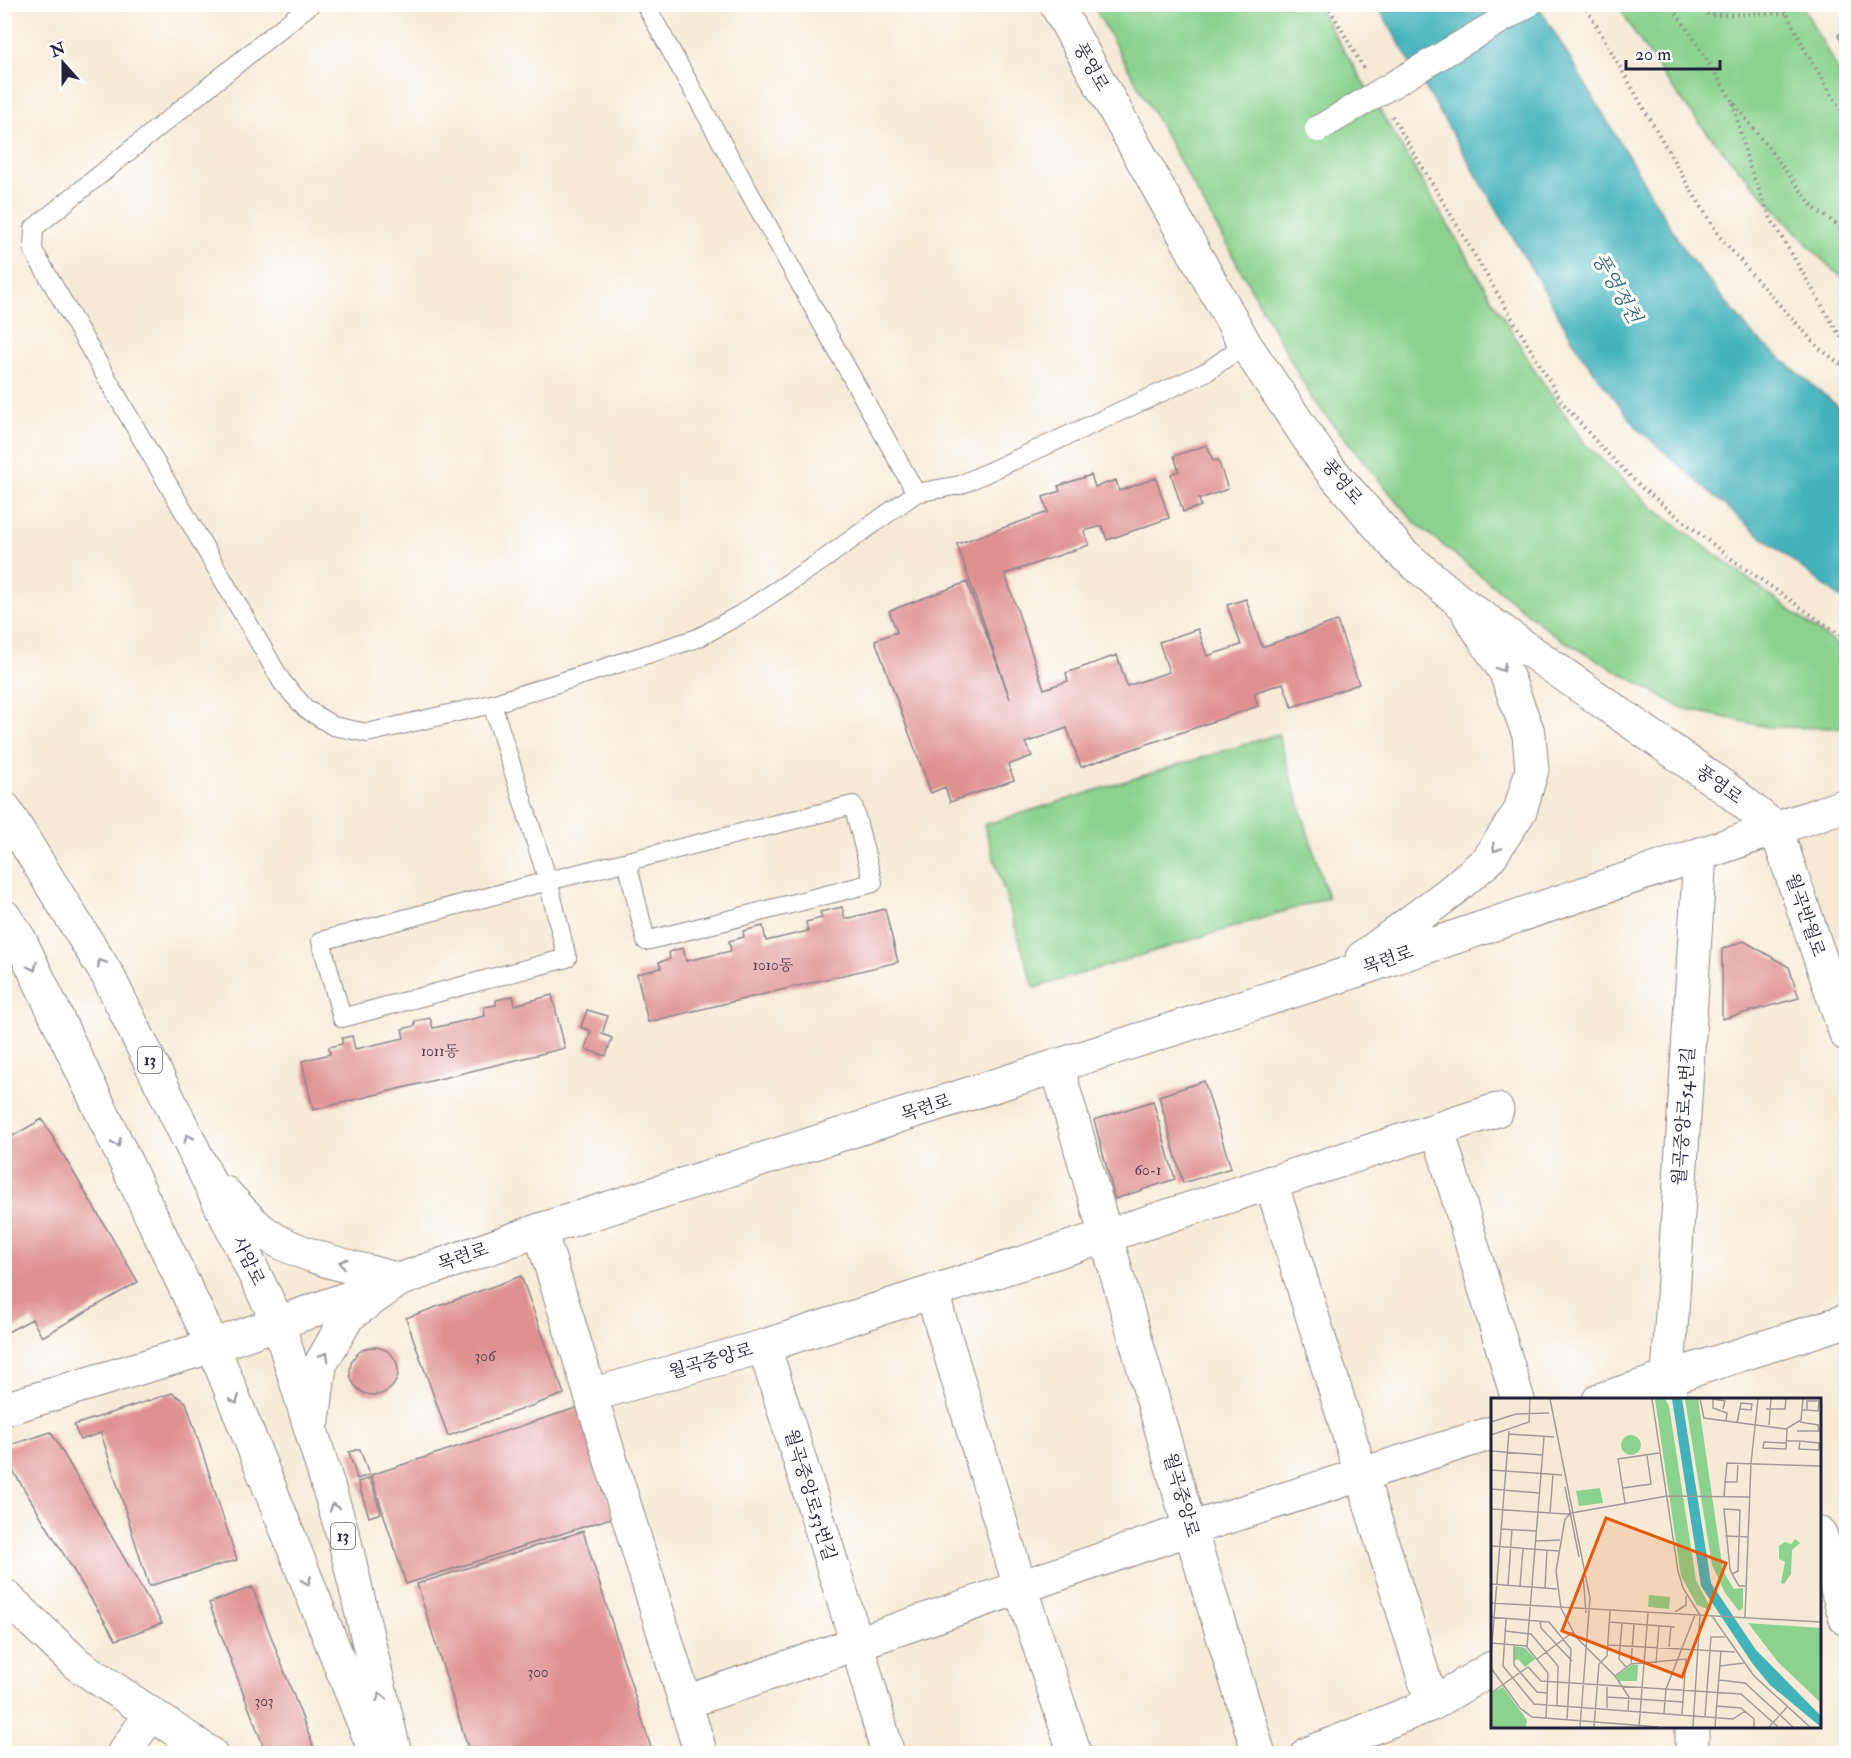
<svg xmlns="http://www.w3.org/2000/svg" width="1851" height="1758" viewBox="0 0 1851 1758" font-family="'IM FELL Double Pica','Noto Serif KR',serif">
<style>
.green{fill:#8ad28e;stroke:#567a64;stroke-width:1.5}
.water{fill:#42b2bb;stroke:#326a7b;stroke-width:1.5}
.building{fill:#df9090}
.lines{fill:none;stroke-linecap:round;stroke-linejoin:round}
.service-casing{stroke:#8c8688;stroke-width:20}
.minor-casing{stroke:#8c8688;stroke-width:35}
.tertiary-casing{stroke:#8c8688;stroke-width:35}
.secondary-casing{stroke:#8c8688;stroke-width:35}
.primary-casing{stroke:#8c8688;stroke-width:35}
.path{stroke:#8c8688;stroke-width:4;stroke-dasharray:1.5 4.5;stroke-linecap:butt}
.service{stroke:#fff;stroke-width:18}
.minor{stroke:#fff;stroke-width:33}
.tertiary{stroke:#fff;stroke-width:33}
.secondary{stroke:#fff;stroke-width:33}
.primary{stroke:#fff;stroke-width:33}
.pedestrian-bridge-casing{stroke:#8c8688;stroke-width:28;stroke-linecap:butt}
.pedestrian-bridge{stroke:#fff;stroke-width:26}
.oneway{stroke:#9c9ca7}
.labels{text-anchor:middle;dominant-baseline:central;stroke-width:6;stroke-linejoin:round;paint-order:stroke}
.number-label{font-size:15px;fill:#513e50}
.shield{fill:#fff;stroke:#646476;stroke-width:1.5}
.shield-label{font-size:16px;font-weight:bold;fill:#22223b}
.street-label{font-size:18px;fill:#22223b;stroke:#fff}
.water-label{font-size:20px;font-style:italic;fill:#306375;stroke:#fff}
.inset-road{fill:none;stroke:#a19a98;stroke-width:1.5}
.view{fill:#e8590c;fill-opacity:0.15;stroke:#e8590c;stroke-width:3}
.inset-edge{fill:none;stroke:#22223b;stroke-width:3}
</style>
<rect width="100%" height="100%" fill="#fff"/>
<filter id="ink" filterUnits="userSpaceOnUse"><feTurbulence type="fractalNoise" baseFrequency=".0167" numOctaves="2"/><feDisplacementMap in="SourceGraphic" scale="12" xChannelSelector="R" yChannelSelector="G"/><feConvolveMatrix kernelMatrix="1 2 1 2 8 2 1 2 1" color-interpolation-filters="sRGB"/></filter>
<filter id="wash" filterUnits="userSpaceOnUse"><feTurbulence type="fractalNoise" baseFrequency=".008" numOctaves="4" result="noise"/><feDisplacementMap in="SourceGraphic" scale="24" xChannelSelector="R" yChannelSelector="G"/><feGaussianBlur stdDeviation="1.35" result="paint"/><feColorMatrix in="noise" values="0 0 0 0 0 0 0 0 0 0 0 0 0 0 0 0 0 1.4 0 .05"/><feComposite in="paint" operator="in"/></filter>
<g filter="url(#wash)">
<rect width="100%" height="100%" fill="#f6ead6"/>
<path class="green" d="M 1093,5 L 1317,5 L 1535,371 L 1585,444 L 1652,507 L 1846,652 L 1846,728 L 1768,727 L 1682,708 L 1557,637 L 1414,522 L 1313,400 Z
M 1618,5 L 1802,5 L 1846,85 L 1846,281 C 1818,258 1795,230 1770,203 C 1712,141 1660,79 1618,5 Z
M 1278,734 L 1328,898 L 1034,988 L 984,825 Z"/>
<path class="water" d="M 1377,5 L 1538,5 L 1686,253 L 1753,335 L 1846,413 L 1846,602 L 1753,530 L 1638,429 L 1583,357 Z"/>
<g id="blocks">
<path class="building" d="M 1846,31 L 1846,52 L 1838,35 Z
M 1207,445 L 1213,461 L 1218,460 L 1228,489 L 1199,499 L 1201,506 L 1183,512 L 1171,474 L 1179,471 L 1174,456 Z
M 1091,475 L 1095,487 L 1116,480 L 1119,491 L 1156,478 L 1169,518 L 1107,540 L 1102,526 L 1084,531 L 1089,545 L 1005,574 L 1044,689 L 1068,681 L 1066,673 L 1117,655 L 1127,686 L 1169,672 L 1159,642 L 1198,629 L 1207,656 L 1241,645 L 1227,605 L 1246,599 L 1262,647 L 1337,621 L 1359,684 L 1292,707 L 1283,683 L 1254,693 L 1258,706 L 1081,767 L 1067,728 L 1025,743 L 1032,756 L 1008,765 L 1014,780 L 950,802 L 945,787 L 931,793 L 875,640 L 897,632 L 889,611 L 967,582 L 1010,699 L 957,544 L 1048,512 L 1043,497 L 1060,491 L 1058,486 Z
M 842,907 L 845,919 L 885,909 L 898,962 L 648,1022 L 637,974 L 661,968 L 659,962 L 670,959 L 669,952 L 683,948 L 686,961 L 731,951 L 729,941 L 744,937 L 743,931 L 763,926 L 766,941 L 808,931 L 806,922 L 822,918 L 820,912 Z
M 1744,941 L 1789,967 L 1799,998 L 1722,1019 L 1722,949 Z
M 552,995 L 565,1048 L 313,1110 L 302,1061 L 330,1054 L 329,1047 L 342,1044 L 342,1038 L 352,1036 L 355,1049 L 404,1038 L 402,1029 L 415,1026 L 415,1021 L 430,1018 L 433,1028 L 485,1016 L 484,1007 L 496,1005 L 496,1000 L 513,996 L 515,1005 Z
M 587,1010 L 608,1016 L 602,1034 L 612,1038 L 606,1056 L 585,1049 L 591,1031 L 581,1027 Z
M 1204,1081 L 1231,1168 L 1183,1183 L 1159,1096 Z
M 1153,1101 L 1175,1179 L 1115,1199 L 1094,1120 Z
M 42,1119 L 138,1282 L 42,1337 L 32,1319 L 4,1334 L 4,1141 Z
M 521,1276 L 564,1394 L 448,1436 L 406,1318 Z
M350 1371a24 24 0 1 1 48 0a24 24 0 1 1-48 0Z
M 172,1393 L 186,1402 L 237,1560 L 149,1586 L 101,1433 L 80,1440 L 74,1425 Z
M 579,1407 L 614,1517 L 406,1584 L 371,1475 Z
M 51,1432 L 162,1623 L 116,1640 L 4,1456 L 4,1447 Z
M 360,1449 L 369,1475 L 357,1479 L 349,1452 Z
M 370,1478 L 381,1513 L 369,1517 L 358,1482 Z
M 583,1531 L 653,1754 L 470,1754 L 417,1584 Z
M 252,1587 L 315,1751 L 309,1754 L 266,1753 L 209,1603 Z"/>
</g>
</g>
<g filter="url(#ink)">
<use href="#blocks" fill-opacity="0" stroke="#8c8688" stroke-width="1.5"/>
<g class="lines">
<g class="service-casing">
<path id="service" d="M 311,4 L 34,228 L 33,250 L 282,682 L 306,709 L 333,726 L 367,733 L 492,704 L 698,638 L 741,614 L 823,560 L 916,493 L 960,485 L 1208,371 L 1245,344
M 645,4 L 916,493
M 492,704 L 548,881 L 567,958 L 342,1018 L 321,941 L 548,881 L 853,805 L 873,883 L 646,941 L 627,862"/>
</g>
<g class="minor-casing">
<path id="minor" d="M 1057,1066 L 1190,1529 L 1259,1754
M 1438,1130 L 1518,1400
M 1271,1182 L 1432,1704
M 540,1230 L 701,1754
M 932,1293 L 1020,1587 L 1075,1754
M 764,1346 L 857,1644 L 888,1754
M 591,1395 L 764,1346 L 1497,1110
M 1599,1400 L 1846,1321
M 1671,1400 L 1668,1378 L 1700,854
M 1820,1534 L 1846,1619
M 4,1595 L 77,1664 L 211,1754
M 686,1702 L 1190,1529 L 1492,1433
M 1692,1726 L 1692,1754
M 123,1754 L 151,1714
M 1307,1754 L 1432,1704 L 1492,1668"/>
</g>
<g class="tertiary-casing">
<path id="tertiary" d="M 1776,829 L 1846,1034"/>
</g>
<g class="secondary-casing">
<path id="secondary" d="M 1056,4 L 1245,344 L 1327,466 L 1401,552 L 1459,601 L 1731,792 L 1776,829
M 1362,958 L 1448,894 L 1488,860 L 1520,811 L 1532,770 L 1529,735 L 1505,671 L 1469,615
M 4,1409 L 213,1346 L 540,1230 L 1337,977 L 1846,805"/>
</g>
<g class="primary-casing">
<path id="primary" d="M 4,808 L 108,976 L 278,1322 L 344,1538 L 395,1754
M 4,916 L 20,940 L 213,1346 L 376,1754
M 225,1193 C 240,1209 256,1229 276,1240 C 310,1259 360,1269 399,1280
M 313,1421 L 320,1365 L 348,1316 L 399,1280"/>
</g>
<path class="path" d="M 1327,4 L 1364,69
M 1584,4 L 1689,187 L 1720,237 L 1757,280 L 1820,349 L 1846,368
M 1669,4 L 1689,31 L 1733,102 L 1815,209 L 1846,231
M 1700,4 L 1708,15 L 1786,13
M 1782,4 L 1806,52 L 1846,118
M 1733,103 L 1749,166 L 1771,219 L 1846,346
M 1392,116 L 1562,402 L 1599,445 L 1642,488 L 1730,558 L 1846,639"/>
<use href="#service" class="service"/>
<use href="#minor" class="minor"/>
<use href="#tertiary" class="tertiary"/>
<use href="#secondary" class="secondary"/>
<use href="#primary" class="primary"/>
<g class="pedestrian-bridge-casing">
<path id="pedestrian-bridge" d="M 1318,129 L 1528,4"/>
</g>
<use href="#pedestrian-bridge" class="pedestrian-bridge"/>
</g>
<defs><path id="oneway-chevron" d="M-2-3.5L2.5 0L-2 3.5" fill="none" stroke-width="1.6" stroke-linecap="round" stroke-linejoin="round" transform="scale(1.5)"/></defs>
<g class="oneway">
<use href="#oneway-chevron" transform="translate(1502 668) rotate(60)"/>
<use href="#oneway-chevron" transform="translate(1496 848) rotate(123)"/>
<use href="#oneway-chevron" transform="translate(101 963) rotate(-122)"/>
<use href="#oneway-chevron" transform="translate(33 967) rotate(65)"/>
<use href="#oneway-chevron" transform="translate(188 1138) rotate(-116)"/>
<use href="#oneway-chevron" transform="translate(117 1143) rotate(65)"/>
<use href="#oneway-chevron" transform="translate(343 1263) rotate(-163)"/>
<use href="#oneway-chevron" transform="translate(325 1356) rotate(-60)"/>
<use href="#oneway-chevron" transform="translate(235 1400) rotate(68)"/>
<use href="#oneway-chevron" transform="translate(334 1507) rotate(-107)"/>
<use href="#oneway-chevron" transform="translate(307 1581) rotate(68)"/>
<use href="#oneway-chevron" transform="translate(381 1697) rotate(-103)"/>
</g>
</g>
<g class="labels">
<g class="number-label">
<text x="773" y="965">1010동</text>
<text x="440" y="1051">1011동</text>
<text x="1148" y="1170">60-1</text>
<text x="485" y="1356">306</text>
<text x="538" y="1672">300</text>
<text x="264" y="1701">303</text>
</g>
<g class="shield">
<rect x="138" y="1047" width="24" height="26" rx="4.5"/>
<rect x="331" y="1523" width="24" height="26" rx="4.5"/>
</g>
<g class="shield-label">
<text x="150" y="1060">13</text>
<text x="343" y="1536">13</text>
</g>
<g class="street-label">
<text transform="translate(1091 67) rotate(61)">풍영로</text>
<text transform="translate(1342 482) rotate(51)">풍영로</text>
<text transform="translate(1719 785) rotate(36)">풍영로</text>
<text transform="translate(1805 915) rotate(71)">월곡반월로</text>
<text transform="translate(1388 960) rotate(-19)">목련로</text>
<text transform="translate(926 1108) rotate(-18)">목련로</text>
<text transform="translate(1684 1116) rotate(-86)">월곡중앙로54번길</text>
<text transform="translate(463 1257) rotate(-19)">목련로</text>
<text transform="translate(248 1261) rotate(64)">사암로</text>
<text transform="translate(711 1361) rotate(-16)">월곡중앙로</text>
<text transform="translate(810 1495) rotate(73)">월곡중앙로53번길</text>
<text transform="translate(1181 1495) rotate(74)">월곡중앙로</text>
</g>
<g class="water-label">
<text transform="translate(1617 288) rotate(60)">풍영정천</text>
</g>
</g>
<g transform="translate(1491 1398)">
<rect width="330" height="330" fill="#f6ead6"/>
<path d="M 164,1 L 174,1 L 178,8 L 205,182 L 221,213 L 206,207 L 190,178 ZM 194,1 L 207,1 L 232,173 L 243,191 L 252,190 L 252,210 L 248,213 L 234,195 L 221,167 ZM130 47a10 10 0 1 1 20 0a10 10 0 1 1-20 0ZM 109,90 L 112,105 L 88,108 L 85,93 ZM 304,141 L 309,145 L 301,152 L 300,176 L 293,186 L 290,185 L 294,164 L 288,161 L 288,148 L 294,144 L 300,146 ZM 158,197 L 179,199 L 178,211 L 157,209 ZM 257,225 L 330,230 L 330,305 L 287,264 ZM 24,248 L 34,250 L 44,261 L 34,269 L 27,261 L 23,263 ZM 141,267 L 147,267 L 146,283 L 128,283 L 125,278 ZM 12,289 L 36,322 L 35,329 L 0,329 L 0,295 Z" fill="#8ad28e"/>
<path d="M 181,1 L 191,1 L 220,185 L 265,252 L 330,318 L 330,329 L 279,287 L 261,265 L 210,188 Z" fill="#42b2bb"/>
<path class="inset-road" d="M 59,1 L 99,200 L 89,329M 161,1 L 187,173 L 192,190 L 209,217M 209,1 L 213,20 L 295,31 L 310,22 L 312,1M 232,11 L 234,3 L 222,1 L 222,10 L 236,15 L 235,23M 275,11 L 294,11 L 295,1M 311,12 L 316,12 L 327,13 L 328,3 L 316,3 L 316,12M 0,24 L 25,16 L 58,15M 246,25 L 250,5 L 261,6 L 260,12 L 249,11M 278,27 L 280,1M 306,33 L 328,33 L 327,27 L 309,24M 18,36 L 63,39M 0,37 L 38,24 L 39,1M 295,43 L 309,43 L 328,45 L 328,52 L 308,51 L 309,43M 295,45 L 273,44 L 272,50 L 295,51 L 296,31M 0,53 L 51,57M 0,72 L 71,77M 233,84 L 246,84 L 247,65M 74,89 L 88,159M 132,90 L 160,86 L 156,57M 0,91 L 48,95M 233,98 L 236,65 L 330,68M 134,105 L 127,61 L 168,55M 0,111 L 75,116 L 176,98 L 258,99M 59,115 L 62,77M 79,116 L 74,121 L 65,173 L 70,210 L 85,239 L 124,278 L 138,299 L 137,312M 10,131 L 45,133M 234,138 L 257,139M 44,143 L 69,142M 0,148 L 68,153M 241,176 L 247,173 L 249,112 L 233,111 L 239,171 L 241,176 L 248,188 L 255,188M 92,177 L 95,215M 0,186 L 66,191M 17,187 L 21,131M 29,188 L 32,151M 54,190 L 56,152M 0,205 L 330,224M 184,214 L 195,207 L 195,198M 221,218 L 263,278 L 319,329M 0,219 L 58,224 L 80,251 L 76,322M 254,219 L 260,65 L 267,1M 15,221 L 12,268 L 43,306 L 242,321 L 254,313M 49,223 L 50,230 L 81,263M 118,224 L 184,229M 131,226 L 128,261 L 136,270M 14,233 L 40,236 L 67,268 L 66,307M 0,245 L 35,248 L 57,275 L 55,320M 23,246 L 23,267 L 46,294 L 56,295M 117,247 L 244,254M 36,249 L 53,39M 178,249 L 180,228M 0,258 L 18,33M 46,261 L 82,234M 165,265 L 168,228M 140,266 L 143,226M 229,268 L 253,265M 0,270 L 29,310 L 41,319 L 168,329M 124,278 L 140,266 L 195,261 L 191,316M 228,282 L 254,285 L 302,329M 0,295 L 37,269 L 50,283 L 250,296 L 287,329M 116,299 L 192,304M 226,308 L 250,310 L 263,321 L 263,329M 116,310 L 116,287M 173,315 L 175,291 L 204,217M 214,318 L 220,239 L 234,239M 103,329 L 108,266 L 116,258 L 119,213M 148,329 L 157,215M 202,329 L 209,217M 224,329 L 230,253M 278,329 L 296,309"/>
<path class="view" d="M 115,120 L 235,165 L 191,279 L 71,233 Z"/>
<rect width="330" height="330" class="inset-edge"/>
</g>
<rect width="1851" height="1758" fill="none" stroke="#fff" stroke-width="24"/>
<g transform="translate(63 63) rotate(339)" stroke="#ffffff" stroke-width="4.5" paint-order="stroke">
<path d="M0-4.5L10 22L0 15L-10 22Z" fill="#22223b"/>
<text y="-9" font-size="16" font-weight="bold" text-anchor="middle" fill="#22223b">N</text>
</g>
<path d="M1626 60v9h94v-9" fill="none" stroke="#22223b" stroke-width="3"/>
<text x="1635" y="60" font-size="18" fill="#22223b" stroke="#ffffff" stroke-width="4.5" paint-order="stroke">20 m</text>
</svg>
